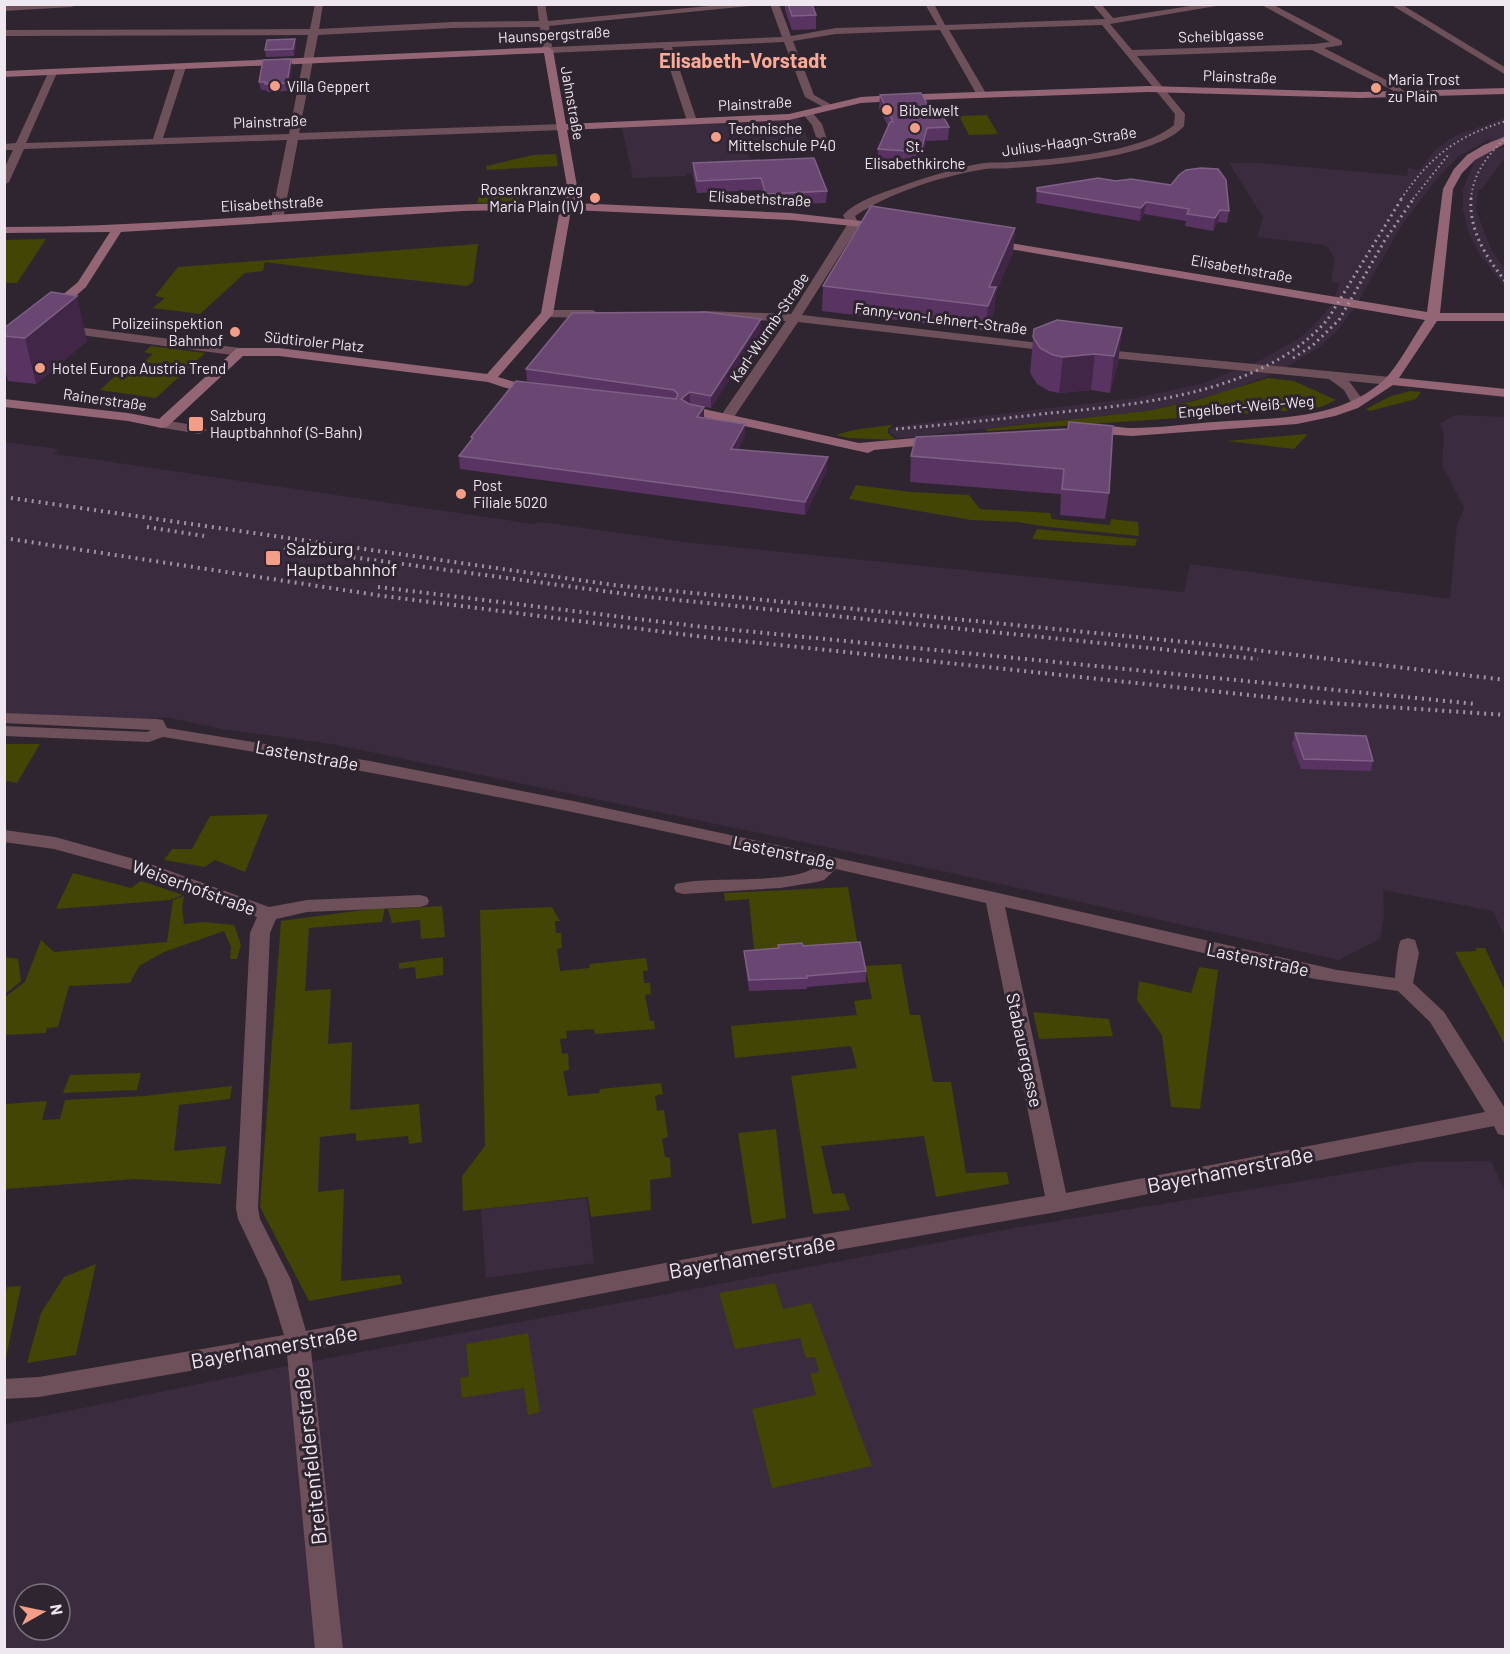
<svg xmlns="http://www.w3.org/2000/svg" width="1510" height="1654" viewBox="0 0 1510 1654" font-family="Barlow,sans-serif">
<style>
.built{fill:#3a2c3e;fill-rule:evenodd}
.green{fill:#424504}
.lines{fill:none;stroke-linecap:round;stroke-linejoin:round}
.street{fill:#6e505a;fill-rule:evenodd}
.secondary{fill:#946575;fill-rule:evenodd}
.rail-far2{stroke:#9d959f;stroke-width:2;stroke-dasharray:1.5 3;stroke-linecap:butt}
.rail-far1{stroke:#9d959f;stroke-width:3;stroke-dasharray:2 4;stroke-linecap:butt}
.rail{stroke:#9d959f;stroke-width:4;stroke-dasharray:2 5;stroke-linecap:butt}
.wall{fill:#593463}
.shaded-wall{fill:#422648}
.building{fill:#694772;stroke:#7e6085;stroke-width:1.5}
.poi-dot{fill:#f49e88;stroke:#2f2531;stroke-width:2}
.labels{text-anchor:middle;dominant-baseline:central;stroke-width:6;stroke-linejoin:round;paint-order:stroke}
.far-street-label{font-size:15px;fill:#eee7ef;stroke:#2f2531}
.far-poi-label{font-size:15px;fill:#eee7ef;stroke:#2f2531;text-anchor:start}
.poi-label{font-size:18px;fill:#eee7ef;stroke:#2f2531;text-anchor:start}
.street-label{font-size:18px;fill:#eee7ef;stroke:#2f2531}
.far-district-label{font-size:20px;font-weight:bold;fill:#fbaa96;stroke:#2f2531}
.near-street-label{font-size:21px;fill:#eee7ef;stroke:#2f2531}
</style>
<rect width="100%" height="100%" fill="#2f2531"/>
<path class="built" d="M 798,116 L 812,149 L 748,152 L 752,168 L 686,174 L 686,176 L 633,178 L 621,124 Z
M 1505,118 L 1505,143 L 1499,149 L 1505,147 L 1505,157 L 1482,189 L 1478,190 L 1476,210 L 1490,247 L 1505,270 L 1505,287 L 1480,255 L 1468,231 L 1463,209 L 1463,190 L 1468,177 L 1475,161 L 1492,138 L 1459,156 L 1435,181 L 1401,226 L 1355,307 L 1337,331 L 1318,348 L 1278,372 L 1219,394 L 1147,411 L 910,437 L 898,438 L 889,432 L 891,429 L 897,426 L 1137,398 L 1204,383 L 1261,360 L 1298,339 L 1310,329 L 1331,306 L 1340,283 L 1331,282 L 1335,259 L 1329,248 L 1325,245 L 1257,237 L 1263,217 L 1229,163 L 1258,163 L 1407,176 L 1408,168 L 1419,170 L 1435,150 L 1456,135 Z
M 1455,415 L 1505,417 L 1505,937 L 1493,911 L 1383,890 L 1384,915 L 1380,939 L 1339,960 L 951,873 L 332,744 L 222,729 L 170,718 L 5,717 L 5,442 L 59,449 L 54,454 L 98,460 L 533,524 L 539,522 L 693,543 L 1184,592 L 1190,564 L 1450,599 L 1457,525 L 1464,508 L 1442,465 L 1444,437 L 1441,423 Z
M 1491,1161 L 1505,1192 L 1505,1649 L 5,1650 L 5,1424 L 277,1368 L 1015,1228 L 1418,1162 ZM 24,1594 L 60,1594 L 60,1630 L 24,1630 Z
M 587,1198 L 594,1263 L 486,1278 L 481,1209 Z"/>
<path class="green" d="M 987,115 L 998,134 L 969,135 L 959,116 Z
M 556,154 L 558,166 L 487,170 L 486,166 L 533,155 Z
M 511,186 L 512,189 L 520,188 L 518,202 L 477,203 L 480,192 Z
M 46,239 L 17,283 L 5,283 L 5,240 Z
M 478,244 L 473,282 L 467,286 L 364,275 L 265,262 L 263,271 L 245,273 L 200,314 L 153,308 L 165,298 L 155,296 L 178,267 Z
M 151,346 L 205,353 L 156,398 L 100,390 L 115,376 L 126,378 L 153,354 L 144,352 Z
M 1268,378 L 1294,381 L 1336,400 L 1321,407 L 1298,410 L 987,431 L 985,429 L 1147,411 L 1197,400 Z
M 1410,391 L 1421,392 L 1416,399 L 1370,411 L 1366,409 L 1391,396 Z
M 890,425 L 892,426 L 888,429 L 888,433 L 896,440 L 849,438 L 836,435 L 853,430 Z
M 1305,434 L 1307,435 L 1294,449 L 1227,441 Z
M 856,485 L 911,492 L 969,495 L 980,509 L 1050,513 L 1052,519 L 1110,525 L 1111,519 L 1138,522 L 1139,536 L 1049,527 L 1017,522 L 971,520 L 849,499 Z
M 1037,529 L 1137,539 L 1135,546 L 1032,539 Z
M 5,744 L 40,744 L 17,783 L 7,781 L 5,784 Z
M 268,814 L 245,872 L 215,860 L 205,867 L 164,860 L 172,849 L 192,849 L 210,816 Z
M 73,873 L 131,888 L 141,881 L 183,895 L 170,900 L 56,909 Z
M 848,887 L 859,953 L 755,959 L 749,899 L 725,901 L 724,893 Z
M 184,896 L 182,907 L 184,924 L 204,922 L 234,925 L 241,945 L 237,959 L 230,959 L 231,947 L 224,931 L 164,952 L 139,966 L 130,983 L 69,986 L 58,1027 L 47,1028 L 46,1033 L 5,1035 L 5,997 L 25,982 L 41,940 L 54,952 L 167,942 L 173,900 Z
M 442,906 L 445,937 L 421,939 L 420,920 L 392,923 L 388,909 Z
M 385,907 L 382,922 L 309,928 L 305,991 L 331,989 L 328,1044 L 352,1042 L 350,1110 L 419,1104 L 422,1142 L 409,1144 L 408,1136 L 356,1141 L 356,1133 L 320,1137 L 318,1192 L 344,1189 L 341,1281 L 400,1275 L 402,1284 L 309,1301 L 260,1207 L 281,921 Z
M 552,907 L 560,921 L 555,921 L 556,933 L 561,933 L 562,948 L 557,949 L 560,971 L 589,968 L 590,964 L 646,958 L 648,970 L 643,971 L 644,983 L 650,983 L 651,994 L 645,995 L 650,1021 L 654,1021 L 655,1029 L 595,1034 L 594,1029 L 566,1031 L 567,1038 L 560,1039 L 562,1054 L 568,1053 L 569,1070 L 563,1071 L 568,1096 L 599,1093 L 600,1089 L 661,1083 L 663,1094 L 655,1096 L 657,1111 L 664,1110 L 668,1137 L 662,1139 L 665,1157 L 670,1158 L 671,1177 L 650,1180 L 651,1210 L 591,1217 L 588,1197 L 463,1211 L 462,1176 L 485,1146 L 480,910 Z
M 1475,948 L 1485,948 L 1505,991 L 1505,1045 L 1455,952 L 1477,951 Z
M 5,957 L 18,959 L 21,981 L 5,994 Z
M 443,957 L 443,975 L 416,979 L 415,967 L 399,969 L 399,963 Z
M 901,964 L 910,1015 L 920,1015 L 933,1082 L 951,1082 L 966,1173 L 1007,1172 L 1009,1184 L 936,1197 L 924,1136 L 821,1146 L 832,1194 L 844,1193 L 850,1210 L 813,1214 L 791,1076 L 857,1068 L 851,1046 L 735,1058 L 731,1026 L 857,1015 L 854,1001 L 872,999 L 865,966 Z
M 1199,967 L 1218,970 L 1200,1109 L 1171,1107 L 1162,1035 L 1137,1000 L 1139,981 L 1191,993 Z
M 1033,1012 L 1109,1019 L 1113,1036 L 1039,1039 Z
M 141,1073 L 137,1090 L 63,1093 L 70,1075 Z
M 232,1086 L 230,1099 L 179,1105 L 174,1151 L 226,1146 L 221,1184 L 135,1179 L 5,1189 L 5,1104 L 47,1101 L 42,1120 L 60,1119 L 65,1100 L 144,1096 Z
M 776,1129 L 786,1218 L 752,1224 L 738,1133 Z
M 96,1264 L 76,1355 L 27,1363 L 41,1313 L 64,1277 Z
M 775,1283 L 783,1309 L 811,1303 L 872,1466 L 772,1488 L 752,1409 L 816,1395 L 810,1374 L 819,1372 L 815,1357 L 806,1358 L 800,1338 L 735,1349 L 719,1293 Z
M 21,1286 L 5,1362 L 4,1298 L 7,1287 Z
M 528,1333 L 540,1412 L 528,1415 L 524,1388 L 462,1398 L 460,1378 L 469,1376 L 466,1344 Z"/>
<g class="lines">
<path class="street" d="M 76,4 L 72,7 L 4,11 L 4,5 Z
M 315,4 L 323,4 L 319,29 L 452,22 L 539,21 L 537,4 L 545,4 L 548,21 L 731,4 L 769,4 L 549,26 L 552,47 L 782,37 L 770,4 L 779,4 L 791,36 L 836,28 L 937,25 L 925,4 L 934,4 L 945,25 L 1105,19 L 1092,4 L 1101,4 L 1113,18 L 1203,4 L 1228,4 L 1110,24 L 1132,50 L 1314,44 L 1330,42 L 1260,4 L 1272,4 L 1342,41 L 1342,45 L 1324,48 L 1398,86 L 1407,94 L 1399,96 L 1392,90 L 1312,50 L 1137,56 L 1185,114 L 1184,126 C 1157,157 1054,165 1012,168 C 1003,169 994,168 985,169 C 942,176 891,192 855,216 L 859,225 L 802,315 L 1056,345 L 1060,346 L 1062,349 L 1060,352 L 798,322 L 732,420 L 727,421 L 720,417 L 786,321 L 702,319 L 696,315 L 702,311 L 791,314 L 847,225 L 843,215 C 856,201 879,194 896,188 C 924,178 954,168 984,163 C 993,162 1002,163 1011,162 C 1055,159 1141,153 1174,125 L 1175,114 L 1102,25 L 949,30 L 987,95 L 982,98 L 977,95 L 940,30 L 836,34 L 793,41 L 814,95 L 832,105 L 834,107 L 829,110 L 805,97 L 784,42 L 672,47 L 697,121 L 692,124 L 687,121 L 663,48 L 548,53 L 543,50 L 540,27 L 452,28 L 318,35 L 299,133 L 563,124 L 568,127 L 563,130 L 298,140 L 283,219 L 277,222 L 271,219 L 287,140 L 24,149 L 9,182 L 4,185 L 4,169 L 13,150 L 4,150 L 4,144 L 16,143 L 49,71 L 57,73 L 26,143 L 153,139 L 176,67 L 181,64 L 186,67 L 163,138 L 289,134 L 308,35 L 4,36 L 4,30 L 310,29 Z
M 1390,4 L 1401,4 L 1506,68 L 1506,75 Z
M 803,111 L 811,111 L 822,124 L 828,143 L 827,145 L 818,143 L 812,125 L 802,113 Z
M 547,310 L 593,310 L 599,314 L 593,318 L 543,317 L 543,311 Z
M 62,325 L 240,348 L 246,352 L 240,356 L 58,332 L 56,329 L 58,326 Z
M 1095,349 L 1390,377 L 1396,381 L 1390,385 L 1349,381 L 1365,403 L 1358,407 L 1353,406 L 1344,390 L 1329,379 L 1091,356 L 1089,353 Z
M 162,420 L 200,426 L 207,430 L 200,434 L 157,427 L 155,424 L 157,421 Z
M 4,713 L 157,719 L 163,720 L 167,728 L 370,761 L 578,802 L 994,892 L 1337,970 L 1395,978 C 1396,968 1397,947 1401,940 L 1408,938 L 1415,940 L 1419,953 L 1413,983 L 1444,1012 L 1506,1110 L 1506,1136 L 1498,1134 L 1494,1126 L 1057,1212 L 739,1267 L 311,1350 L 343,1650 L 315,1650 L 287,1354 L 39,1397 L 4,1399 L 4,1379 L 39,1377 L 284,1335 L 267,1280 L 238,1219 L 236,1208 L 250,933 L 257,917 L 131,870 L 54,849 L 4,842 L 4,830 L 55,837 L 145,862 L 269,907 L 307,900 L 420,895 L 427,897 L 429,901 L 427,905 L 420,907 L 307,912 L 276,919 L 270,933 L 258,1208 L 260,1219 L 291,1280 L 306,1331 L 739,1249 L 1045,1196 L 986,903 L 836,869 L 824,880 L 817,882 L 780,888 L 683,894 L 676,892 L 674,888 L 676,884 C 710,875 795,886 818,865 C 601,816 383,772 163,737 L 149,742 L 4,736 L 4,726 L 147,732 L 151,730 L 4,723 ZM 1005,907 L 1315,979 L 1398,991 L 1430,1022 L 1485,1112 L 1066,1193 Z"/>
<path class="secondary" d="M 548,47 L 553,50 L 566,124 L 789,114 L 861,97 L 895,95 L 1148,86 L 1360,92 L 1506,88 L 1506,94 L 1360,98 L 1148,92 L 895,101 L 861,103 L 789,120 L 567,130 L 578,192 L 574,203 L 791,213 L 888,224 L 890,226 L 884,229 L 791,220 L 571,210 L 553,314 L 498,377 L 515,382 L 542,386 L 544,389 C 533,399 501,386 488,382 L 279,356 L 243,356 L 167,427 L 162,428 L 128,421 L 4,407 L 4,399 L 128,413 L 159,419 L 236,349 L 240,348 L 279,348 L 487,374 L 541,313 L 560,209 L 463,211 L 121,232 L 86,287 L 56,313 L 48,313 L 48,307 L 78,282 L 110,232 L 4,233 L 4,227 C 191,227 376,202 563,203 L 568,192 L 544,53 L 4,77 L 4,71 Z
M 1506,136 L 1506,143 L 1475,160 L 1462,173 L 1453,189 L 1440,313 L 1506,313 L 1506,321 L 1437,321 L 1399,378 L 1506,389 L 1506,397 L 1393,385 L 1358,408 L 1335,416 L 1297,424 L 1132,436 L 1085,433 L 1083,430 C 1092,421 1119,428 1132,428 C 1159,428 1187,424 1214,422 C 1271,418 1339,421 1384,380 C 1399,365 1413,337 1425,320 L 992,246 L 986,243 L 992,240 L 1427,312 L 1443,189 L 1454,169 L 1467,155 L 1484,145 Z
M 690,406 L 859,443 L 937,436 L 944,440 L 937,444 L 874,450 L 868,453 L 685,413 L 683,410 L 685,407 Z"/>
<path class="rail-far2" d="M 1401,199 C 1431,156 1455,137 1506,121
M 1413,199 L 1449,154
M 1471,199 C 1473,173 1488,155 1506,137"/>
<path class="rail-far1" d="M 1471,198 C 1469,231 1486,257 1506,282
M 1293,358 L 1312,346 L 1339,320 L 1385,240 L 1414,198
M 896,429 C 944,425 993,420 1041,414 C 1134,405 1263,395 1328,319 L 1402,198"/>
<path class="rail" d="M 4,497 L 613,585 L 1196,643 L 1506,680
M 147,527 L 204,536
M 4,538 L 383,596 L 704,637 L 1315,702 L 1506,715
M 284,548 L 648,597 L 1258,659
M 378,587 L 695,626 L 1476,704"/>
</g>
<path class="wall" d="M 785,4 L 812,4 L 816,15 L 816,29 L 792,30 L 785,10 Z
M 296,46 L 294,56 L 266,57 L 265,50 Z
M 292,66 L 288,91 L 267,92 L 266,90 L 261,90 L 259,82 Z
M 880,95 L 929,107 L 949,127 L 948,140 L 926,141 L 920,165 L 878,162 L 878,149 L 888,126 L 879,108 Z
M 693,163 L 827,191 L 826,203 L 766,206 L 761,190 L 697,193 L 693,175 Z
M 1116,181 L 1171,185 L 1229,211 L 1227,223 L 1218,222 L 1213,231 L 1185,226 L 1186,221 L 1144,214 L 1140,221 L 1036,203 L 1037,188 Z
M 1015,228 L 1013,252 L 996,292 L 994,312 L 986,331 L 822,311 L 823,286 Z
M 761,319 L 761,331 L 711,408 L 690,404 L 704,407 L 704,418 L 745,436 L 738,449 L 827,470 L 805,515 L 460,469 L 459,456 L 471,440 L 471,437 L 557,386 L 527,381 L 526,369 Z
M 4,328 L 87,341 L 36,384 L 8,381 L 4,365 Z
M 1122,328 L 1118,363 L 1110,393 L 1091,390 L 1059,393 L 1049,391 L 1037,384 L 1030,373 L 1034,329 Z
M 1068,429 L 1109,493 L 1105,519 L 1060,515 L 1061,494 L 910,482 L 911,456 Z
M 1295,733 L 1373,761 L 1371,771 L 1301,769 L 1292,744 Z
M 778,945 L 803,946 L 866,971 L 866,982 L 807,987 L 807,989 L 749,991 L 745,962 L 744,951 L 778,948 Z"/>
<path class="shaded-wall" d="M 295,39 L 296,46 L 294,56 L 293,49 Z
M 291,59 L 292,66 L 288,91 L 287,83 Z
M 927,128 L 926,141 L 920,165 L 921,152 Z
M 1146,202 L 1144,214 L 1140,221 L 1141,208 Z
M 1220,210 L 1218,222 L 1213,231 L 1215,218 Z
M 1015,228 L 1013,252 L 996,292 L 994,312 L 986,331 L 989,287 Z
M 77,296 L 87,341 L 36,384 L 25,338 Z
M 761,319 L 761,331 L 711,408 L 711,396 Z
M 1122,328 L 1118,363 L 1110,393 L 1114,356 Z
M 1095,354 L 1091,390 L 1059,393 L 1063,357 Z
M 690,392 L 690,404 L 681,411 L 681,399 Z
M 704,407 L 704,419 L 697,417 Z
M 745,424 L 745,436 L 731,461 L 731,449 Z
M 828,457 L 827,470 L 805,515 L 805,502 Z"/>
<path class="building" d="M 788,4 L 812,4 L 816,15 L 792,16 Z
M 295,39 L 293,49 L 265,50 L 267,40 Z
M 291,59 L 287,83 L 265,84 L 266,82 L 259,82 L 263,60 Z
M 921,93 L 929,107 L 938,107 L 949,127 L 927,128 L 921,152 L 878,149 L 890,122 L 893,122 L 880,95 Z
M 814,158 L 827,191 L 766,194 L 761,178 L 697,181 L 693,163 Z
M 1201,168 L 1218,169 L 1226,180 L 1229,211 L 1220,210 L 1215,218 L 1187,214 L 1189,209 L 1146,202 L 1141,208 L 1037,191 L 1037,188 L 1098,178 L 1116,181 L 1131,179 L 1171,185 L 1179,175 L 1186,170 Z
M 871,206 L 1015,228 L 989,287 L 996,287 L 988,306 L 823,286 Z
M 51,292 L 77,296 L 25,338 L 4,336 L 4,328 Z
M 705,312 L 761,319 L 711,396 L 690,392 L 681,399 L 689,404 L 704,407 L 697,417 L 745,424 L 731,449 L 828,457 L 805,502 L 459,456 L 473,438 L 471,437 L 516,381 L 676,399 L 678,394 L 674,390 L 526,369 L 572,313 Z
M 1057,320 L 1122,328 L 1114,356 L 1095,354 L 1063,357 L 1053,355 L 1040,348 L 1033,337 L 1034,329 Z
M 1069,422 L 1113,426 L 1109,493 L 1062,489 L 1064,469 L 911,456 L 916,437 L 1068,429 Z
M 1295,733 L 1366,736 L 1373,761 L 1304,759 Z
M 860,942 L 866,971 L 807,976 L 807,978 L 749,980 L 744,951 L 779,948 L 778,945 L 802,943 L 803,946 Z"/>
<g class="poi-dot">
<circle cx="275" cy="86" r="6"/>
<circle cx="1376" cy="88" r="6"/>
<circle cx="887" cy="110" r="6"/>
<circle cx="915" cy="128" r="6"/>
<circle cx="716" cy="137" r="6"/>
<circle cx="595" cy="198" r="6"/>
<circle cx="235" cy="332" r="6"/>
<circle cx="40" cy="368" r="6"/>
<rect x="188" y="416" width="16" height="16" rx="3"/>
<circle cx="461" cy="494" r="6"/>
<rect x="265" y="550" width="16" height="16" rx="3"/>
</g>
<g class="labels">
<g class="far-street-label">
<text transform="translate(554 34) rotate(-3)">Haunspergstraße</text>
<text transform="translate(1221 35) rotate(-2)">Scheiblgasse</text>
<text transform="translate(1240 76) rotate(2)">Plainstraße</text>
<text transform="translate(573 103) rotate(80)">Jahnstraße</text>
<text transform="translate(755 103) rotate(-3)">Plainstraße</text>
<text transform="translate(270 121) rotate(-2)">Plainstraße</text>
<text transform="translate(1069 141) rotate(-8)">Julius-Haagn-Straße</text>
<text transform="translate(760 198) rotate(3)">Elisabethstraße</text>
<text transform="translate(272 203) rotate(-3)">Elisabethstraße</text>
<text transform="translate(1242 268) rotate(10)">Elisabethstraße</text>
<text transform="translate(941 318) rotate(7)">Fanny-von-Lehnert-Straße</text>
<text transform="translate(769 327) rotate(-56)">Karl-Wurmb-Straße</text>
<text transform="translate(314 341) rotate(6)">Südtiroler Platz</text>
<text transform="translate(105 399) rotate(8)">Rainerstraße</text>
<text transform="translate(1246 406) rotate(-5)">Engelbert-Weiß-Weg</text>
</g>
<g class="far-poi-label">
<text x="1388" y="79">Maria Trost<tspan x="1388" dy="17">zu Plain</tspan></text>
<text x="287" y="86">Villa Geppert</text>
<text x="899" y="110">Bibelwelt</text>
<text x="728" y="128">Technische<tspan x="728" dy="17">Mittelschule P40</tspan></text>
<text x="915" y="146" text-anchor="middle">St.<tspan x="915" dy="17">Elisabethkirche</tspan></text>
<text x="583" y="189" text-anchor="end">Rosenkranzweg<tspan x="583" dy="17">Maria Plain (IV)</tspan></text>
<text x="223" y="323" text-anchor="end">Polizeiinspektion<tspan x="223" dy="17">Bahnhof</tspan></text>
<text x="52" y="368">Hotel Europa Austria Trend</text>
<text x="210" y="415">Salzburg<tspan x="210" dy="17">Hauptbahnhof (S-Bahn)</tspan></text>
<text x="473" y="485">Post<tspan x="473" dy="17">Filiale 5020</tspan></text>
</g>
<g class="poi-label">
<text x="286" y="548">Salzburg<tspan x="286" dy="21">Hauptbahnhof</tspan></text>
</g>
<g class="street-label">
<text transform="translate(307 755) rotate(10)">Lastenstraße</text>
<text transform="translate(784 852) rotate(12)">Lastenstraße</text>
<text transform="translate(194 887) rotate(20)">Weiserhofstraße</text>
<text transform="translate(1258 959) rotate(12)">Lastenstraße</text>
<text transform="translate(1025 1050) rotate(78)">Stabauergasse</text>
</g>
<g class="far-district-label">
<text x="743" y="60">Elisabeth-Vorstadt</text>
</g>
<g class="near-street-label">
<text transform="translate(1230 1169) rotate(-11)">Bayerhamerstraße</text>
<text transform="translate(752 1256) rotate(-10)">Bayerhamerstraße</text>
<text transform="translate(274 1346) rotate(-10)">Bayerhamerstraße</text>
<text transform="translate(309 1456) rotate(-96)">Breitenfelderstraße</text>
</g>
</g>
<rect width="1510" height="1654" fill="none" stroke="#eee7ef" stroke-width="12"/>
<g transform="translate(42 1612) rotate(81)"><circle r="28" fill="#2f2531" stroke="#7b737d" stroke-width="1.5"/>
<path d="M0-4.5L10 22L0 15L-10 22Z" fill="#f49e88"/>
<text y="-9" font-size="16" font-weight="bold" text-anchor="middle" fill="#eee7ef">N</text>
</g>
</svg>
